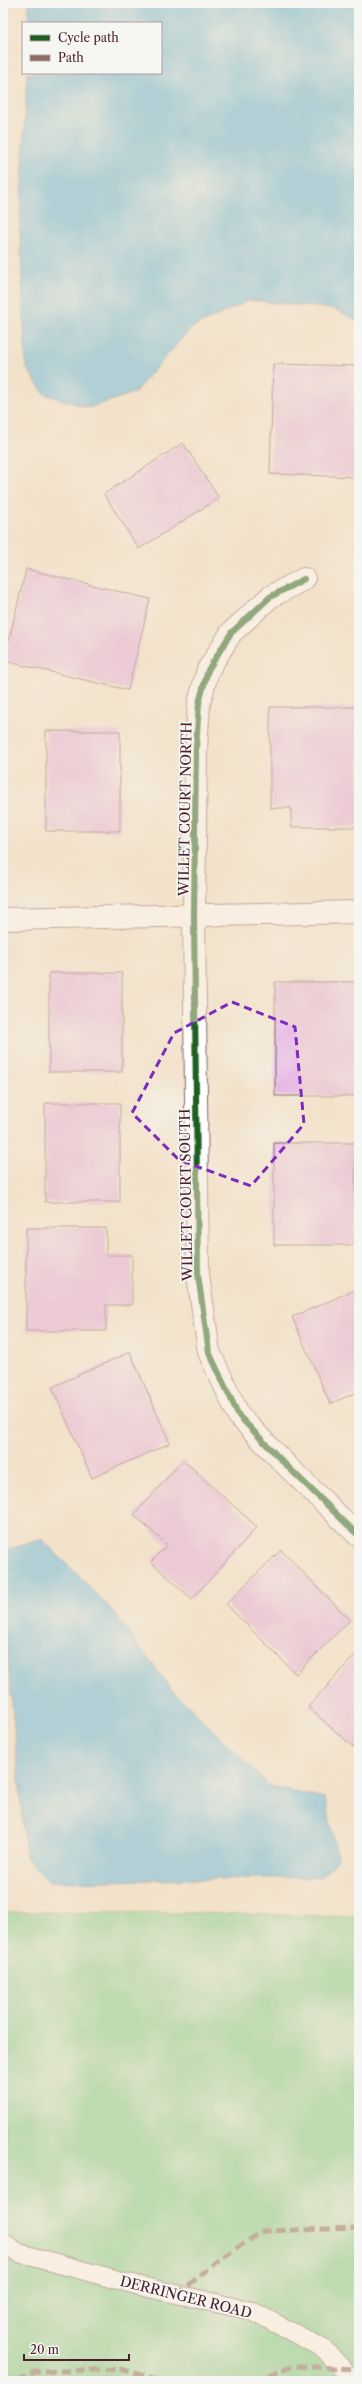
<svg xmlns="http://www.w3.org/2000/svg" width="362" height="2384" viewBox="0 0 362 2384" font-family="'Libre Caslon Text',serif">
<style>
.green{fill:#7fd192;stroke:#64785e}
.water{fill:#64b9e0;stroke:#576c86}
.building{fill:#e3ace2}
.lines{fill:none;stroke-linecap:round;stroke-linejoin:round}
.lane-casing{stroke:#856363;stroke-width:20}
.street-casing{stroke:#856363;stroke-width:24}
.lane{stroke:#fff;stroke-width:18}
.street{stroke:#fff;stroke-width:22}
.quiet{stroke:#8d6e63;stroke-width:5;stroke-dasharray:10 5;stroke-linecap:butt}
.cycleway-casing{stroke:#f6f6f2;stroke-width:8}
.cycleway{stroke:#1b5e20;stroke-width:6}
.marked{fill:none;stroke:#7b2cbf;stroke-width:3;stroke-dasharray:8 5;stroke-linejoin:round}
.labels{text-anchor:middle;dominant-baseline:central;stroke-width:3.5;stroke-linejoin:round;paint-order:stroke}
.street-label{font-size:14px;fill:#4a1f2b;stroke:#f6f6f2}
</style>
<rect width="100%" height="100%" fill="#f6f6f2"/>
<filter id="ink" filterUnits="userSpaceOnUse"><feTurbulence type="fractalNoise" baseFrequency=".025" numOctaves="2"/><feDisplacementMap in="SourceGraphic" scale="8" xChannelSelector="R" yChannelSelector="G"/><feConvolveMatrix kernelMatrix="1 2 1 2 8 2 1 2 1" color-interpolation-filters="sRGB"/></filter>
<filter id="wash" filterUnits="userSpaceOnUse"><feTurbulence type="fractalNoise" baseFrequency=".012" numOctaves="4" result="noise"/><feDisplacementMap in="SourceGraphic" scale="16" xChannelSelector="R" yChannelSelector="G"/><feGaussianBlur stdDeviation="0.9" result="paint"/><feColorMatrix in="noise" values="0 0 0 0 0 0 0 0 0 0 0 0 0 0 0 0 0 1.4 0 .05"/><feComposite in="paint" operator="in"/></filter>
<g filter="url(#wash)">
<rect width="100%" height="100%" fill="#f2e2ca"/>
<path class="green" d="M 3,1912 L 201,1913 L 359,1917 L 359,2381 L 3,2381 Z"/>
<path class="water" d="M 29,3 L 359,3 L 359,321 L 334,309 L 250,300 L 191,328 L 134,393 L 89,408 L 44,394 L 26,367 L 20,230 L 27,73 L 161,73 L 161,23 L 28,23 Z
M 42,1539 L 110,1608 L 171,1689 L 270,1786 L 325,1798 L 338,1859 L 321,1877 L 49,1882 L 26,1858 L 3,1607 L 3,1551 Z"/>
<g id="blocks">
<path class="building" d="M 273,364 L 359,366 L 359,477 L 270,474 Z
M 183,443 L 219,498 L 139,549 L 104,494 Z
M 26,569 L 150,599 L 128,690 L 4,661 Z
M 270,707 L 359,707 L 359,827 L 291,827 L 291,808 L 270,808 Z
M 46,731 L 120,731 L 120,831 L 46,831 Z
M 49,973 L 122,973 L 122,1072 L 49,1072 Z
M 275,982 L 359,982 L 359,1096 L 275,1096 Z
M 45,1103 L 120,1103 L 120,1202 L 45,1202 Z
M 274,1143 L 355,1143 L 355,1245 L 274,1245 Z
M 26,1228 L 106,1228 L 106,1255 L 132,1255 L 132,1305 L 106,1305 L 106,1331 L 26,1331 Z
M 359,1288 L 359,1391 L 330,1404 L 292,1317 Z
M 130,1352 L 170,1443 L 92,1478 L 52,1387 Z
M 183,1460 L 257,1527 L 192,1599 L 151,1562 L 167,1545 L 134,1515 Z
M 281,1550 L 350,1620 L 296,1674 L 226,1604 Z
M 359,1651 L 359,1752 L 308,1707 Z"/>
</g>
</g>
<g filter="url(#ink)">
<use href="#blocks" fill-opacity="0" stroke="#856363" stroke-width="1"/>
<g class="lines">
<g class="lane-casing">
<path id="lane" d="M 3,2242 L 19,2253 L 136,2285 L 252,2311 L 324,2349 L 354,2381"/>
</g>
<g class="street-casing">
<path id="street" d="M 304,579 L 270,597 L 231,633 L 208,670 L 199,703 L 196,748 L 194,916 L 198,1275 L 209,1352 L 239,1416 L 287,1466 L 359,1536
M 3,919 L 359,912"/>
</g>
<use href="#lane" class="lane"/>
<use href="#street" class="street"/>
<path class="quiet" d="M 177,2295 L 217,2261 L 263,2231 L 359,2228
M 17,2381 L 35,2372 L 120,2369 L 163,2381
M 254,2381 L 294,2366 L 359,2369"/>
<g class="cycleway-casing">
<path id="cycleway" d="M 304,579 L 270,597 L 231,633 L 208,670 L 199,703 L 196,748 L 194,916 L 198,1275 L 209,1352 L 239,1416 L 287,1466 L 359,1536"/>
</g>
<use href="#cycleway" class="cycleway"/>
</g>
</g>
<path d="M0 0H362V2384H0ZM 232,1002 L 295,1027 L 304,1124 L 251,1186 L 179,1160 L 132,1113 L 174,1033 Z" fill="#f2e2ca" fill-opacity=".55" fill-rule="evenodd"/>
<path class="marked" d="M 232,1002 L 295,1027 L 304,1124 L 251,1186 L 179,1160 L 132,1113 L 174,1033 Z"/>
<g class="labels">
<g class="street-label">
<text transform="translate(185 809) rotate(-89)">WILLET COURT NORTH</text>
<text transform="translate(186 1195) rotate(-91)">WILLET COURT SOUTH</text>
<text transform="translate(186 2297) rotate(14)">DERRINGER ROAD</text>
</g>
</g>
<rect width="362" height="2384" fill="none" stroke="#f6f6f2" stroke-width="16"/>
<rect x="22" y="22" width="140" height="52" fill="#f6f6f2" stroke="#b1a0a2"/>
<rect x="30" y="35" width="20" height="6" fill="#1b5e20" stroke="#b1a0a2"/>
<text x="58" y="42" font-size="12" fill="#4a1f2b">Cycle path</text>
<rect x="30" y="55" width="20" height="6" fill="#8d6e63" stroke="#b1a0a2"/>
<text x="58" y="62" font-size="12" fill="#4a1f2b">Path</text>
<path d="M24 2354v6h105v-6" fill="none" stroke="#4a1f2b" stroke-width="2"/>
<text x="30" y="2354" font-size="12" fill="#4a1f2b" stroke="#f6f6f2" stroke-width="3" paint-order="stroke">20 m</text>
</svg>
